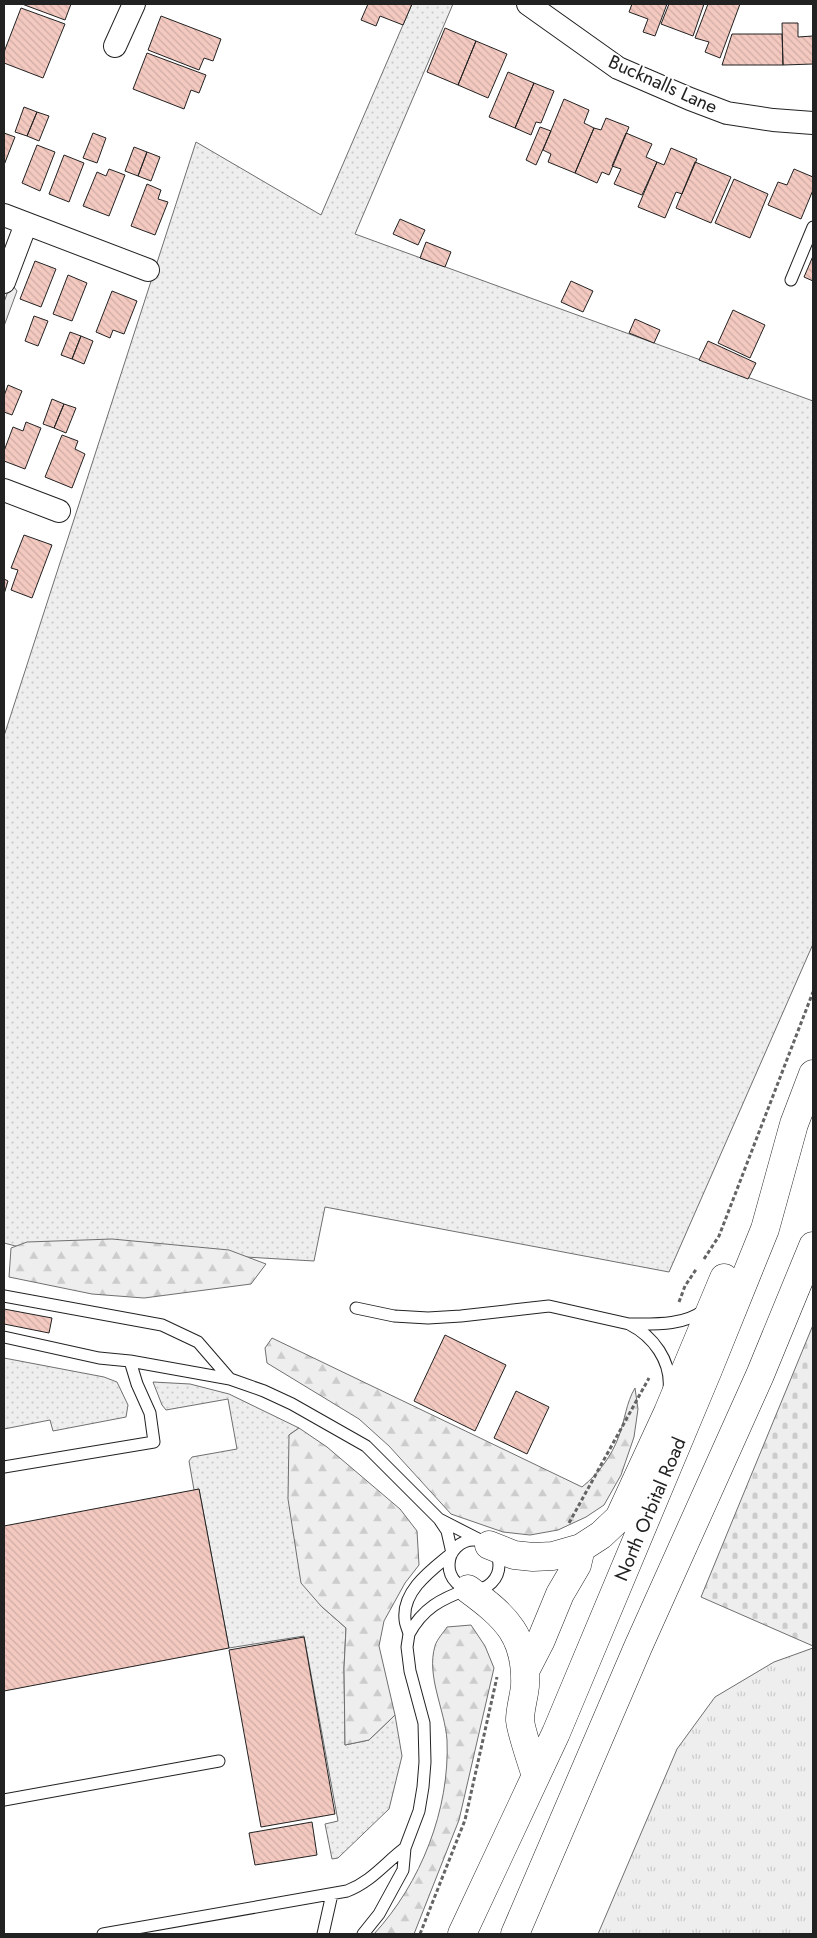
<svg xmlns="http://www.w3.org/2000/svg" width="817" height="1938" viewBox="0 0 817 1938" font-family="Jost,sans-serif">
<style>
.grass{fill:url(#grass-dots);stroke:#6f6f6f}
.forest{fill:url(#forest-firs);stroke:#6f6f6f}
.cemetery{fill:url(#cemetery-stones);stroke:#6f6f6f}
.park{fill:url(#park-tufts);stroke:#6f6f6f}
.parking{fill:#ededed;stroke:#6f6f6f}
.building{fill:url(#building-back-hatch);stroke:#222}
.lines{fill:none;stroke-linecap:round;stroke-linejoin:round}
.service-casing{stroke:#222;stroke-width:13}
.minor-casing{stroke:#222;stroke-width:24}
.trunk-casing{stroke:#222;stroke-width:29}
.path{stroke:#646464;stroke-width:3;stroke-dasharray:4 2.5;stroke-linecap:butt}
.service{stroke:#fff;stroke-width:11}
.minor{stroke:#fff;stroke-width:22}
.trunk{stroke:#fff;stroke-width:28}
.labels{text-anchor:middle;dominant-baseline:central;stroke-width:4;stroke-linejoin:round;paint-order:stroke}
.street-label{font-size:19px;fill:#222;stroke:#fff}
</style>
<defs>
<pattern id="grass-dots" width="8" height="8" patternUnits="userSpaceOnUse" patternTransform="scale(1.25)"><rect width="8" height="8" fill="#eee"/><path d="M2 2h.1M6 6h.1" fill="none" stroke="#ccc" stroke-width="1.8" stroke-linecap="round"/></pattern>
<pattern id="forest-firs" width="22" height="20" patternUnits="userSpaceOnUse" patternTransform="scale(1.25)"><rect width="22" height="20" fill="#eee"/><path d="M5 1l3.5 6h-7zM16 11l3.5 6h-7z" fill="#ccc"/></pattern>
<pattern id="cemetery-stones" width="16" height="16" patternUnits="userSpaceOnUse" patternTransform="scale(1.25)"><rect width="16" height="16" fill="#eee"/><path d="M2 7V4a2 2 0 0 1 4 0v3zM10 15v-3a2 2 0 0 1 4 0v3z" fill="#ccc"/></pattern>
<pattern id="park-tufts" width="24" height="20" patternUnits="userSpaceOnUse" patternTransform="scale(1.25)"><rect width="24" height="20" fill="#eee"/><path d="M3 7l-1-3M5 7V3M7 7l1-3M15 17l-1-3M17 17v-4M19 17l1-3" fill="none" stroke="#ccc"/></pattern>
<pattern id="building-back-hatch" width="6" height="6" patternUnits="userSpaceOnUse" patternTransform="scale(1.25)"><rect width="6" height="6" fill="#f3c9c0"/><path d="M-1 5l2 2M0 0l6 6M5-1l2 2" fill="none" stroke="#d0aca5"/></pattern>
</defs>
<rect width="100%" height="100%" fill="#fff"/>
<path class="grass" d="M 412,4 L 453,4 L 355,234 L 813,401 L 813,944 L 669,1272 L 325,1207 L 314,1261 L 211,1255 L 88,1265 L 4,1243 L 4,736 L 196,142 L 321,215 Z
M 4,1358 L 104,1377 L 117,1382 L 128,1405 L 126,1417 L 53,1431 L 50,1420 L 4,1429 Z
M 153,1382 L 190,1384 L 229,1394 L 299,1428 L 289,1435 L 321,1606 L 346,1628 L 344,1668 L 345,1745 L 369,1740 L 395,1715 L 402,1756 L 389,1809 L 338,1858 L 332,1859 L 325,1824 L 338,1821 L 304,1636 L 229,1648 L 199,1489 L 194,1490 L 189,1461 L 192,1457 L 237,1449 L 228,1399 L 166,1410 L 162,1405 Z"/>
<path class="forest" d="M 112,1239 L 229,1250 L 266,1264 L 251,1284 L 144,1298 L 92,1294 L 9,1277 L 11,1248 L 27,1242 Z
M 272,1338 L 582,1487 C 599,1473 611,1457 619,1436 C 625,1420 626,1403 635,1388 L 638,1409 L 634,1437 L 621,1475 L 604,1505 L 586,1517 L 558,1530 L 530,1535 L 503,1532 L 451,1514 L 389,1446 L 359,1419 L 267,1363 L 265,1348 Z
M 299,1428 L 327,1447 L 400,1509 L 417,1531 L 419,1565 L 405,1583 L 384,1621 L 379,1646 L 395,1715 L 369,1740 L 345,1745 L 344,1668 L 346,1628 L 321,1606 L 301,1583 L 288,1499 L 289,1435 Z
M 471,1625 L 485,1646 L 494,1668 L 459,1820 L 414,1934 L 374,1934 C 421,1883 450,1809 447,1740 C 445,1710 426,1676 435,1646 C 437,1639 444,1632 447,1627 Z"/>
<path class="cemetery" d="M 813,1325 L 813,1646 L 701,1597 Z"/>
<path class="park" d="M 813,1648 L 813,1934 L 598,1934 L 677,1749 L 715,1697 L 774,1662 Z"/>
<path class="parking" d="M 11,283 L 17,291 L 4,326 L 4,302 Z"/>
<path class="building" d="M 22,4 L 71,4 L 65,20 Z
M 368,4 L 412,4 L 403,25 L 380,16 L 376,26 L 361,20 Z
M 632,4 L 667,4 L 655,36 L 643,32 L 648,19 L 629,12 Z
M 669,4 L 704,4 L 693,36 L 661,24 Z
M 708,4 L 740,4 L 720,58 L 705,52 L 709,42 L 695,38 Z
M 21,8 L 65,24 L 43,78 L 4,63 L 4,52 Z
M 161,16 L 221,39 L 213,61 L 204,58 L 199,70 L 148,50 Z
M 782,23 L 798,23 L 798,37 L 813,36 L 813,64 L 783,65 Z
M 445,28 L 476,41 L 458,85 L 427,72 Z
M 732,34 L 782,34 L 783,65 L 722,65 Z
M 476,41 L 507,54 L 488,98 L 458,85 Z
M 147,53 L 206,75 L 199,93 L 191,90 L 184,109 L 133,89 Z
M 508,72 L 534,83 L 515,128 L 489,117 Z
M 534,83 L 554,91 L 541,123 L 536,122 L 531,135 L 515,128 Z
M 564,99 L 589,110 L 584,123 L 594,128 L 575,173 L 548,162 L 551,154 L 543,150 Z
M 24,107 L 37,112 L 27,136 L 15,132 Z
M 37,112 L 49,116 L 39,141 L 27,136 Z
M 606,118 L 629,127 L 609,175 L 602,172 L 597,183 L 575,173 L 594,128 L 601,130 Z
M 540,127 L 551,131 L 536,165 L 526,160 Z
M 4,133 L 15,137 L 4,165 Z
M 93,133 L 106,138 L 97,163 L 83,158 Z
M 626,133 L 652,144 L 646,157 L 657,162 L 642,195 L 614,184 L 621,169 L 612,166 Z
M 37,145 L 55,152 L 40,191 L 22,183 Z
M 134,147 L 147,152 L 138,176 L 125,171 Z
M 671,148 L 697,159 L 682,194 L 676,192 L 665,218 L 638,207 L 657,162 L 664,165 Z
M 147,152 L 160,157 L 151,181 L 138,176 Z
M 64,155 L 84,163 L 69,202 L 49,194 Z
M 695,162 L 731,177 L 711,223 L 676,208 Z
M 109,169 L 125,175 L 109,216 L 83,206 L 97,172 L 106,176 Z
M 794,169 L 813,177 L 813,190 L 801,219 L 768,205 L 778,182 L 787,185 Z
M 734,179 L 768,194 L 750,238 L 715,223 Z
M 147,184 L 161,190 L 158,199 L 168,202 L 155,235 L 131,226 Z
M 400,219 L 425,230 L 418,245 L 393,234 Z
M 426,242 L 451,252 L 445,267 L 420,258 Z
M 813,256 L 813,281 L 804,277 Z
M 35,261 L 56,269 L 41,307 L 20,299 Z
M 68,275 L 87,283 L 72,321 L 53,314 Z
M 571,281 L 593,291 L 583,312 L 561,302 Z
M 112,291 L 137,301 L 124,334 L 113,330 L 110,338 L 96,332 Z
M 733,310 L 765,325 L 750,358 L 718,343 Z
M 34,316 L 48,321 L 38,346 L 25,341 Z
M 635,319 L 660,330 L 654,343 L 629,333 Z
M 70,332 L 81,336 L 72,359 L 61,355 Z
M 81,336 L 93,341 L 84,364 L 72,359 Z
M 708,341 L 756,363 L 748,379 L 699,360 Z
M 8,385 L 22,391 L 12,415 L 4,412 L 4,396 Z
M 52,399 L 64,404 L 54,428 L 43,424 Z
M 64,404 L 76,408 L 66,433 L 54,428 Z
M 26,422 L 41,428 L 25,469 L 4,461 L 4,451 L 13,427 L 23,431 Z
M 62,435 L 78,441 L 75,449 L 85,454 L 72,488 L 45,477 Z
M 24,535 L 52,545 L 32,598 L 11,590 L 18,570 L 11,568 Z
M 4,579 L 8,581 L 4,594 Z
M 4,1309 L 52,1318 L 49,1333 L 4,1324 Z
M 445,1335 L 506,1365 L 475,1431 L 414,1401 Z
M 516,1391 L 549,1407 L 527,1454 L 494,1438 Z
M 199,1489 L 229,1648 L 4,1691 L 4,1526 Z
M 304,1637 L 335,1814 L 261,1827 L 229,1650 Z
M 312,1822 L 317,1855 L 255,1865 L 249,1833 Z"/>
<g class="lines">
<g class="service-casing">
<path id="service" d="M 791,280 L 813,227
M 4,1296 L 162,1325 L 198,1342 L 230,1379
M 356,1308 L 394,1316 L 428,1318 L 461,1316 L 549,1306 L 629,1324
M 4,1337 L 99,1358 L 130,1361 L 230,1379 L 264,1391 L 292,1404 L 366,1446 L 439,1519
M 669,1390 C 672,1361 653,1336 629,1324 C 653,1324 684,1326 704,1310
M 4,1467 L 154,1442 L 150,1413 L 137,1384 L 130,1361
M449 1565a25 25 0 1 1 50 0a25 25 0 1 1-50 0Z
M 468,1589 C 441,1599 423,1608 409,1634 C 408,1629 405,1624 405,1619 C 402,1590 433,1569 452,1553 L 447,1531 L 439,1519 L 482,1541
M 4,1800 L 219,1761
M 103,1934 L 347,1891 C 371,1882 385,1863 405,1848
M 323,1934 L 332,1894
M 363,1934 L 379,1914 L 403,1870 L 405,1848 L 419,1811 L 423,1787 L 425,1762 L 424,1723 L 410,1671 L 407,1647 L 409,1634"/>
</g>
<g class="minor-casing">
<path id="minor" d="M 528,4 L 618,68 L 690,99 L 727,113 L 773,120 L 813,123
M 115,46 L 134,4
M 4,215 L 148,270
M 4,282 L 26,224
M 4,490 L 59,511"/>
</g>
<g class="trunk-casing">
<path id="trunk" d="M 489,1545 L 514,1555 L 533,1557 L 553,1556 L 581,1548 L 601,1535 L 619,1518 L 668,1412 L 724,1278
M 468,1589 C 506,1617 527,1636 525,1686 C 524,1697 520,1709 520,1720 C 521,1732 532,1763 536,1776
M 525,1671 L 541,1640 L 560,1594 L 577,1565 L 581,1548
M 462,1934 L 556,1733 L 708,1370 L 765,1229 L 794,1124 L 813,1074
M 515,1934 L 638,1647 L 760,1375 L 813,1246"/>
</g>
<path class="path" d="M 704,1259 L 719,1236 L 813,992
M 679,1302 L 685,1286 L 697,1268
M 569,1523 L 649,1378
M 420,1934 L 465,1820 L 497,1677"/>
<use href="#service" class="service"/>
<use href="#minor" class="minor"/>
<use href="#trunk" class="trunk"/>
</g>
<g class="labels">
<g class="street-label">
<text transform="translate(663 84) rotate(24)">Bucknalls Lane</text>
<text transform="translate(650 1509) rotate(-67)">North Orbital Road</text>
</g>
</g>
<rect width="817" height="1938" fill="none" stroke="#222222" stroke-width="10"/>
</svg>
